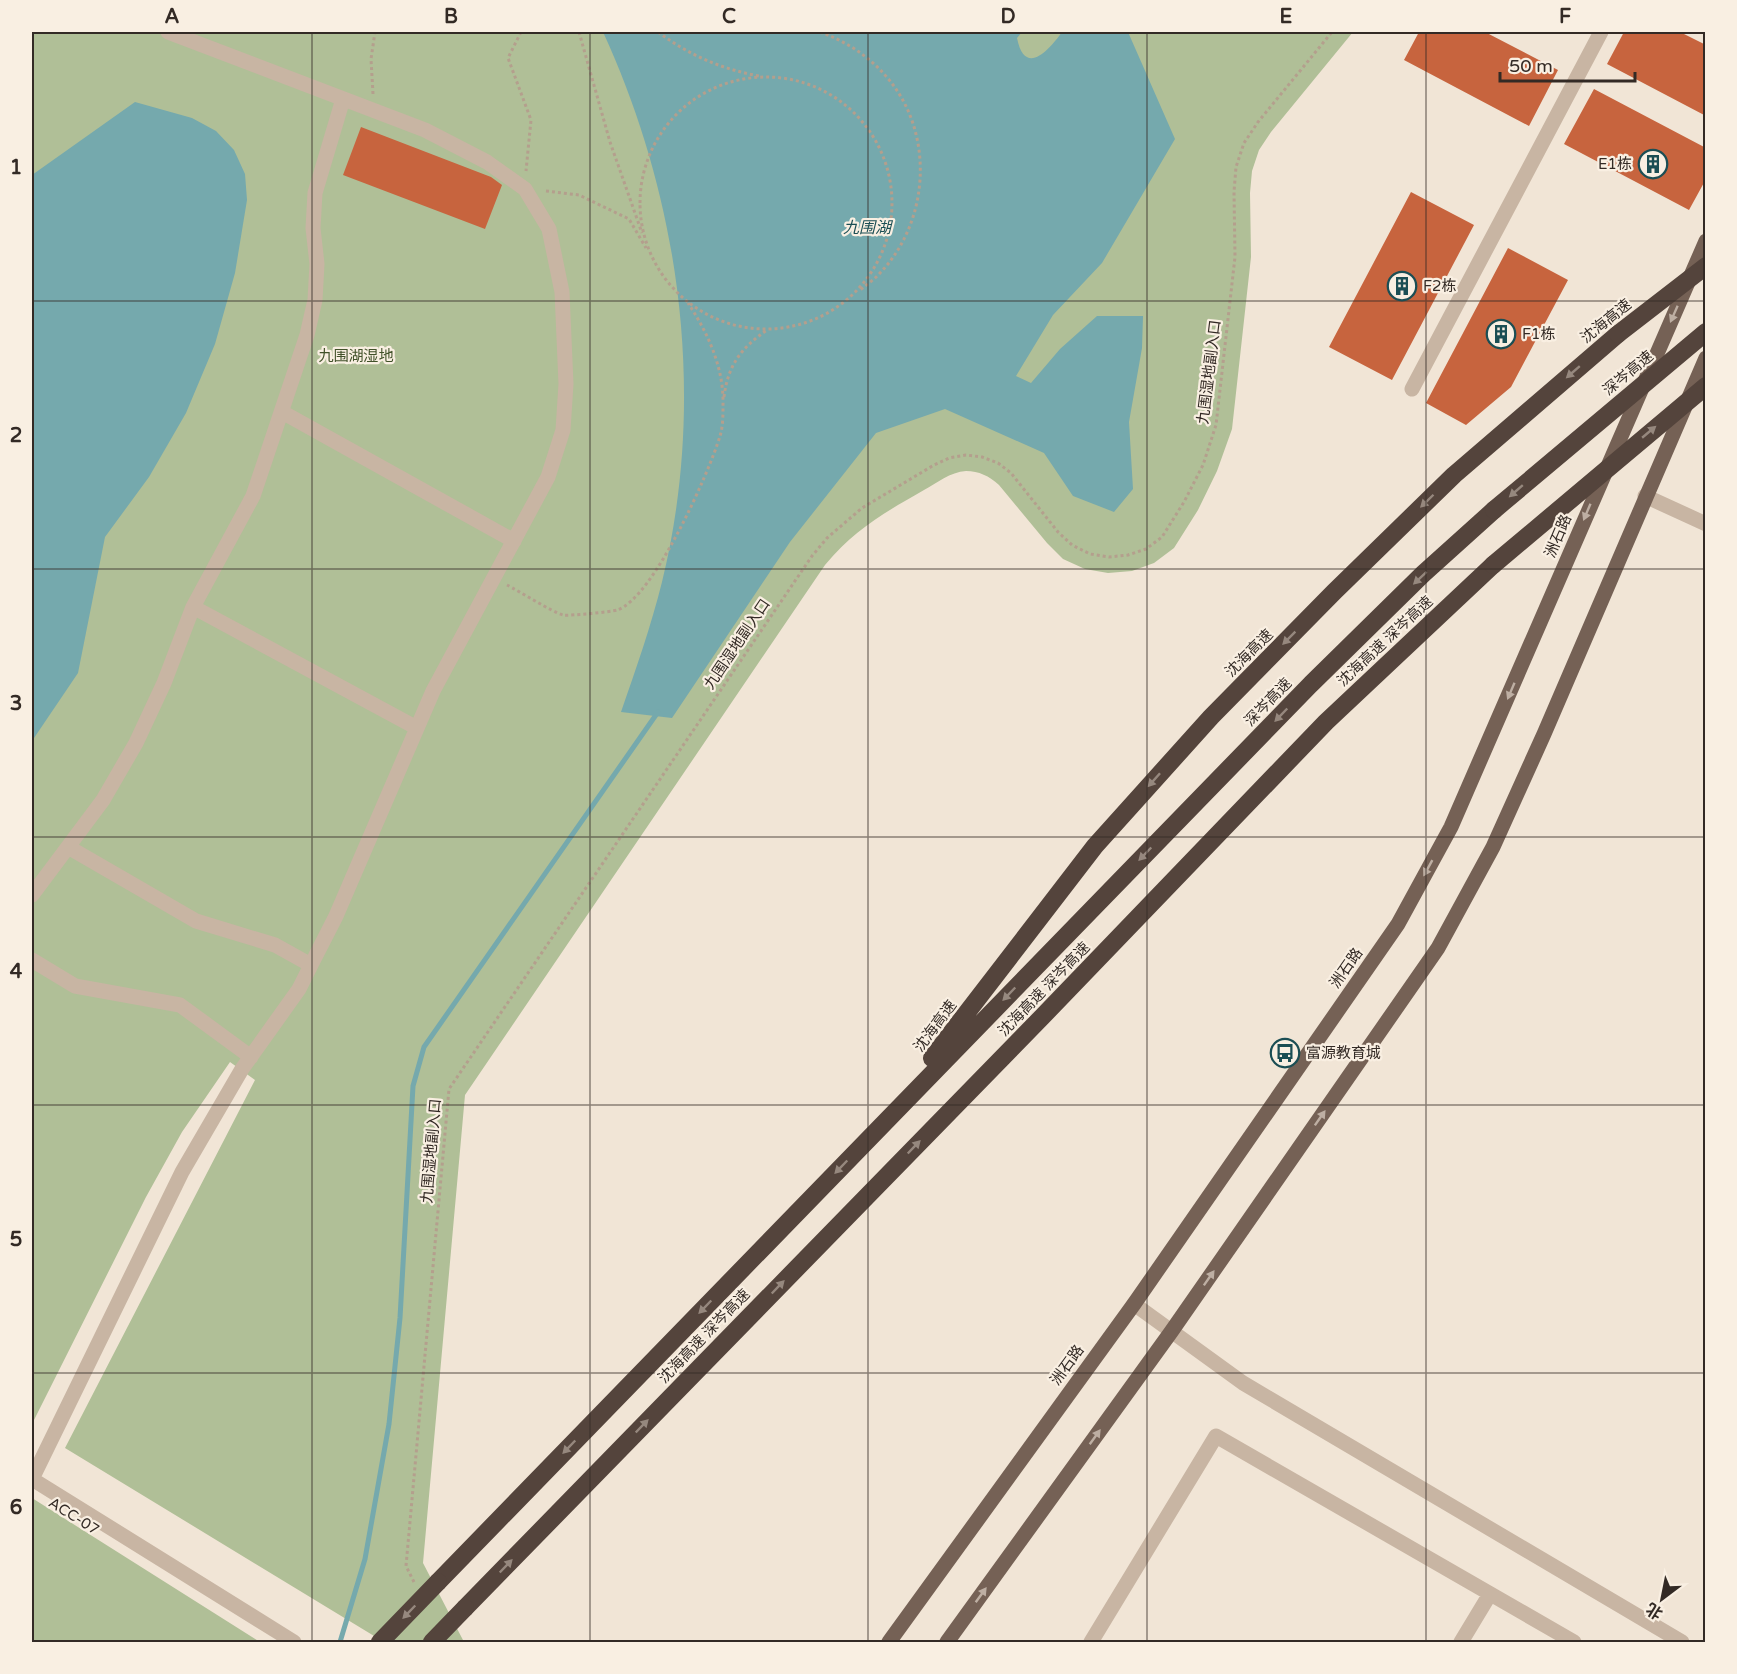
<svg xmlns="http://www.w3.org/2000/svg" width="1737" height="1674" viewBox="0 0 1737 1674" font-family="'Varela Round','Noto Sans SC',sans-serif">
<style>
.green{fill:#b0bf97}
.water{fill:#75a9ad}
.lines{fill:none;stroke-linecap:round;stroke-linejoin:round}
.stream{stroke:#75a9ad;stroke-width:5}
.building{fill:#c7643e}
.path{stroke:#b49f8d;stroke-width:3;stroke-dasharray:3 3;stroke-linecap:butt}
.minor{stroke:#c8b5a3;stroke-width:15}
.major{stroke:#756155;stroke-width:15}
.highway{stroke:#54443c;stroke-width:18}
.highway-bridge{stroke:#54443c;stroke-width:18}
.oneway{fill:#beafa3}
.oneway2{fill:#96887e}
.grid{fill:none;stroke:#332a25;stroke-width:1.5;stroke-opacity:0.55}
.labels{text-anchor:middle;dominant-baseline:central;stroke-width:4.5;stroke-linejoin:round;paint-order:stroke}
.poi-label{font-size:15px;fill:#332a25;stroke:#f9efe2;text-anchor:start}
.street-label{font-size:15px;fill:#332a25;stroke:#f9efe2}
.park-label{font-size:15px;fill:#415129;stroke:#f9efe2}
.water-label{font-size:16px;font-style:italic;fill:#1b4e54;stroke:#f9efe2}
.neatline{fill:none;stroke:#332a25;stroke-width:2}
.grid-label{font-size:20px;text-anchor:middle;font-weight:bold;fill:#332a25}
</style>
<rect width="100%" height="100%" fill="#f1e5d6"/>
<path class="green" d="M 32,32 L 1353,32 L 1271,132 L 1259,150 L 1252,171 L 1250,193 L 1251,257 L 1232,429 L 1217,471 L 1198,510 L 1174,548 L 1154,563 L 1132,571 L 1108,573 L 1085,569 L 1063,559 L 1047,543 L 999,485 C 989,476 979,471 966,471 C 950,472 937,483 924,490 C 884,513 855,529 825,565 L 465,1095 L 423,1563 L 464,1642 L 384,1642 L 65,1448 L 255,1080 L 230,1062 L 182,1132 L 146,1197 L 32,1424 Z
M 32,1498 L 260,1642 L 32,1642 Z"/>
<path class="water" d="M 603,32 L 1022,32 L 1017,38 C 1025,78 1050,49 1062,32 L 1128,32 L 1175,139 L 1102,263 L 1053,315 L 1016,376 L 1031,383 L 1060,349 L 1097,316 L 1143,316 L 1142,348 L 1129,422 L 1133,489 L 1114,512 L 1073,496 L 1044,453 L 945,409 L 876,433 L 790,542 L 672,718 L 621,712 C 636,669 651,626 662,582 C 707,399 681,201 603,32 Z
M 135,102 L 192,118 L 216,131 L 234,150 L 245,174 L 247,200 L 235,273 L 215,344 L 186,413 L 149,477 L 105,537 L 78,673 L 32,741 L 32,175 Z"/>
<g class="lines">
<path class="stream" d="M 340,1642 L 365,1559 L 389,1424 L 400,1318 L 413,1086 L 424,1047 L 658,712"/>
</g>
<path class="building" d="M 1419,32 L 1485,32 L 1558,70 L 1529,126 L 1404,60 Z
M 1624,32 L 1680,32 L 1706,45 L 1706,116 L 1607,64 Z
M 1594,89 L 1706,148 L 1706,179 L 1689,210 L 1564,144 Z
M 361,127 L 491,177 L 502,185 L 485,229 L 343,175 Z
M 1411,192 L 1474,225 L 1392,380 L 1329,347 Z
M 1508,248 L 1568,280 L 1511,387 L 1466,425 L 1426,403 Z"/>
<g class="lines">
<path class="path" d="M 521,32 L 508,58 L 531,120 L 526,171
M 579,32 L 610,142 L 642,233
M 658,32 C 689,55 721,69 759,76
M 820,32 C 845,41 867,55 884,74 C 935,129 931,220 880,273 C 874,280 866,285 859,291
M640 203a126 126 0 1 1 252 0a126 126 0 1 1-252 0Z
M 373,94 L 371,59 L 375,32
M 546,191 L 579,195 L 629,219 L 646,248
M 724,397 C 728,365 741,348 767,330
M 507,585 C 517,590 554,613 563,615 C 570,616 610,612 617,610 C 653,599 709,473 720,436 C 723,427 723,415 723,405 C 724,368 708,333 688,303
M 414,1582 L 406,1566 L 449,1089 L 812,556 L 827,538 L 862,508 L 934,465 L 949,458 L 966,455 L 982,457 L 998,463 L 1011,473 L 1058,532 L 1072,545 L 1090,554 L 1109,557 L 1128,555 L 1146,549 L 1162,537 L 1184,502 L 1203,465 L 1216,425 L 1235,257 L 1234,192 L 1236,167 L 1244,143 L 1258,122 L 1332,32"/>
<path class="minor" d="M 1412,389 L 1601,32
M 282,412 L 514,541
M 1645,496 L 1706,524
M 193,607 L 417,728
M 68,847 L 196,921 L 275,945 L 311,965
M 32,895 L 103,800 L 136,743 L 164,683 L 193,607 L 253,496 L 307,335 L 315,300 L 317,264 L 313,228 L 315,193 L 343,99
M 32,960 L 75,986 L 180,1005 L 251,1057
M 1134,1304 L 1243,1383 L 1682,1642
M 32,1479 L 182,1172 L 242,1069 L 299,989 L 311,965 L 336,916 L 433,691 L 548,477 L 563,430 L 566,384 L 562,292 L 549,229 L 525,189 L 487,162 L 425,130 L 168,32
M 32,1479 L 294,1642
M 1091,1642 L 1216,1436 L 1574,1642
M 1461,1642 L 1490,1594"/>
<path class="major" d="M 889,1642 L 1134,1304 L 1398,924 L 1451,827 L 1706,241
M 947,1642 L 1171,1332 L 1438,948 L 1493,847 L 1544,734 L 1706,358"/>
<path class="highway" d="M 932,1058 L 1095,846 L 1211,717 L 1334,592 L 1454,475 L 1618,334
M 438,1582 L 1311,684 L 1423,574 L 1494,510
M 465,1608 L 1042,1017 L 1326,722 L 1493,565"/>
<path class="highway-bridge" d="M 1618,334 L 1706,266
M 1494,510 L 1706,332
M 1493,565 L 1706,386
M 380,1642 L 438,1582
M 432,1642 L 465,1608"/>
</g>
<defs><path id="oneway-solid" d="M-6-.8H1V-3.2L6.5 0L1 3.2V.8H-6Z" transform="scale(1.5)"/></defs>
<g class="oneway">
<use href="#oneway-solid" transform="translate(1674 314) rotate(114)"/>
<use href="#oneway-solid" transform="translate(1587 512) rotate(113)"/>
<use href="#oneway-solid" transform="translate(1511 691) rotate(113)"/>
<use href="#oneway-solid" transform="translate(1428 868) rotate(119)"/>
<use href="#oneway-solid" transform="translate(1320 1118) rotate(-55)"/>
<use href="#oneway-solid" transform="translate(1209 1278) rotate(-55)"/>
<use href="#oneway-solid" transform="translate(1095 1437) rotate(-54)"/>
<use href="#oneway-solid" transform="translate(981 1595) rotate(-54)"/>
</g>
<g class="oneway2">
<use href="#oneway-solid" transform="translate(1573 372) rotate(139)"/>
<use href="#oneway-solid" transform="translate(1649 432) rotate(-40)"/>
<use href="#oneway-solid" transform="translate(1516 491) rotate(139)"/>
<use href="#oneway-solid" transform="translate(1427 501) rotate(136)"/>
<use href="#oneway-solid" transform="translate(1420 578) rotate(137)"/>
<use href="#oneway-solid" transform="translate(1289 638) rotate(135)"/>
<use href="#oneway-solid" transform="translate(1281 715) rotate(134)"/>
<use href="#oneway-solid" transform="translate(1154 780) rotate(132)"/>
<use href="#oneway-solid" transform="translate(1145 854) rotate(134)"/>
<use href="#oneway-solid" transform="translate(1009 994) rotate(134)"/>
<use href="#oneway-solid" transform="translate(914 1147) rotate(-46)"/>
<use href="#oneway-solid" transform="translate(841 1167) rotate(134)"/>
<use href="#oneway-solid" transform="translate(778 1287) rotate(-46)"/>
<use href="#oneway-solid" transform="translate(705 1307) rotate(134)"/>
<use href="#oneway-solid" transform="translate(642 1426) rotate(-46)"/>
<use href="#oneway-solid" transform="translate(569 1447) rotate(134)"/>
<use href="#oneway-solid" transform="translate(506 1566) rotate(-46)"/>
<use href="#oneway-solid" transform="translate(409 1612) rotate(134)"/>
</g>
<path class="grid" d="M 312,32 L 312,1642M 590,32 L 590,1642M 868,32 L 868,1642M 1147,32 L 1147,1642M 1426,32 L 1426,1642M 32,301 L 1706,301M 32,569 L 1706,569M 32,837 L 1706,837M 32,1105 L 1706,1105M 32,1373 L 1706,1373"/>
<defs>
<g id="building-ring" transform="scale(1.5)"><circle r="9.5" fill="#f9efe2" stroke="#1b4e54" stroke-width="1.5"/><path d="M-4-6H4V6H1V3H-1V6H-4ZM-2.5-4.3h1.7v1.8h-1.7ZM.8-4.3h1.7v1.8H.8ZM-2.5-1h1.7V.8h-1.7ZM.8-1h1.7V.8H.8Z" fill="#1b4e54"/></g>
<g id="bus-ring" transform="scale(1.5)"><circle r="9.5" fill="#f9efe2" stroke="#1b4e54" stroke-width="1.5"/><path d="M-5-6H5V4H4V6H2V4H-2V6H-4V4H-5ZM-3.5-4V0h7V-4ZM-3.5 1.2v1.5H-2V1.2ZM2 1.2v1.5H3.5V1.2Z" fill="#1b4e54"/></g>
</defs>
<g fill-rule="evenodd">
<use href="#building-ring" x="1653" y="164"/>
<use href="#building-ring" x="1402" y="286"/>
<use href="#building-ring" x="1501" y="334"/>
<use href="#bus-ring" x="1285" y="1053"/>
</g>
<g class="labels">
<g class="poi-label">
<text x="1632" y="164" text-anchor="end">E1栋</text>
<text x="1423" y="286">F2栋</text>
<text x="1522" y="334">F1栋</text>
<text x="1306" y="1053">富源教育城</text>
</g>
<g class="street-label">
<text transform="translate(1606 321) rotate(-39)">沈海高速</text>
<text transform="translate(1209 372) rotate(-83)">九围湿地副入口</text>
<text transform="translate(1628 373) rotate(-40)">深岑高速</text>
<text transform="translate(1558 536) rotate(-67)">洲石路</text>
<text transform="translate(1385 641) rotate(-43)">沈海高速 深岑高速</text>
<text transform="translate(737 644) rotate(-56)">九围湿地副入口</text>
<text transform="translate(1249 653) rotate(-45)">沈海高速</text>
<text transform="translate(1268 702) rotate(-46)">深岑高速</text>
<text transform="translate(1346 968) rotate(-55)">洲石路</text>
<text transform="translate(1044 989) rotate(-46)">沈海高速 深岑高速</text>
<text transform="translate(935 1026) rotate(-53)">沈海高速</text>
<text transform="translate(431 1151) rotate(-85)">九围湿地副入口</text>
<text transform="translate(704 1336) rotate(-46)">沈海高速 深岑高速</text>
<text transform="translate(1067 1365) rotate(-54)">洲石路</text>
<text transform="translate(74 1516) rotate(32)">ACC-07</text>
</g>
<g class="park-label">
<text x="356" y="356">九围湖湿地</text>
</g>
<g class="water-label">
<text x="867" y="228">九围湖</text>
</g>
</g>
<rect width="1737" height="1674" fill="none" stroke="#f9efe2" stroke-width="66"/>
<g transform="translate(1662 1599) rotate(212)" stroke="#f9efe2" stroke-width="4.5" paint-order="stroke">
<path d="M0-4.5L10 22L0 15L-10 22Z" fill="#332a25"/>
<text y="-9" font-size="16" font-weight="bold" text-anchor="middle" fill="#332a25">北</text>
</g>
<path d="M1500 72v9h135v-9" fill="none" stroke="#332a25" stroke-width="3"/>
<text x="1509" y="72" font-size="18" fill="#332a25" stroke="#f9efe2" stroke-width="4.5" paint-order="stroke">50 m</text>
<rect x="33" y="33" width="1671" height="1608" class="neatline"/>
<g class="grid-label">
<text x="172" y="23">A</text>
<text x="451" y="23">B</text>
<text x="729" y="23">C</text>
<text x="1008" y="23">D</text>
<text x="1286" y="23">E</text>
<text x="1565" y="23">F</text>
<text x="16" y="174">1</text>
<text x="16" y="442">2</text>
<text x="16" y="710">3</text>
<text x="16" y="978">4</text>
<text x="16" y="1246">5</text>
<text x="16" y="1514">6</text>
</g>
</svg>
